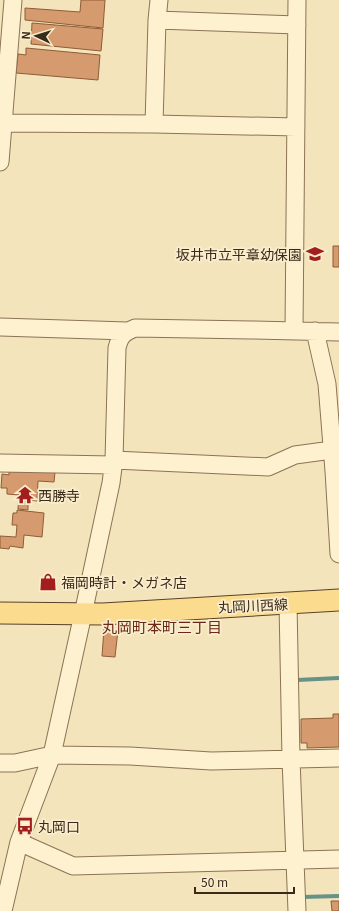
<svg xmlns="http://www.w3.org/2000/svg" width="339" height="911" viewBox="0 0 339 911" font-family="Georgia,'Noto Sans JP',serif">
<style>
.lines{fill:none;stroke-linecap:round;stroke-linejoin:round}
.stream{stroke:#679288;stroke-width:4}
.building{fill:#d59b6e;stroke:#8e5c37}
.minor-casing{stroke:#8c7354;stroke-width:19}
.major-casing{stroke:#594129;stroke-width:23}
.minor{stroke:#fdf1d0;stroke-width:17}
.major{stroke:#fbdc8f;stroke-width:21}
.labels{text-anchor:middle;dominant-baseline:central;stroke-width:3.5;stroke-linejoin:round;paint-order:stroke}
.poi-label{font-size:14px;fill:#3a2a1a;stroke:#f9edcd;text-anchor:start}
.street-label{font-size:14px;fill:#3a2a1a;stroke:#f9edcd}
.neighbourhood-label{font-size:15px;fill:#6b2915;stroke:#f9edcd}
</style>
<rect width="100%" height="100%" fill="#f3e4bc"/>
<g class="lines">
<path class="stream" d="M 295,678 L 297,680 L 339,678
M 302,897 L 339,896"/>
</g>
<path class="building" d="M 81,0 L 105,0 L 103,28 L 25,20 L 25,8 L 80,12 Z
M 32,23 L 103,29 L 101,51 L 31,44 Z
M 26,48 L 100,55 L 98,80 L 16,73 L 18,54 L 26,55 Z
M 333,246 L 339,246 L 339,267 L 333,267 Z
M 9,469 L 55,472 L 54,482 L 38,481 L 37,501 L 28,500 L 28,510 L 18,509 L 19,495 L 7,494 L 7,488 L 1,488 L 2,474 L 9,475 Z
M 17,510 L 44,513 L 42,537 L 24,535 L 23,548 L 10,546 L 9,549 L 0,548 L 0,536 L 16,537 L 17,525 L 12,525 L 13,513 L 17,513 Z
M 104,629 L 118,630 L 115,657 L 102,656 Z
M 333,714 L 339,714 L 339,747 L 307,748 L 307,743 L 301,743 L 301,719 L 333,718 Z
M 331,901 L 339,901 L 339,911 L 332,911 Z"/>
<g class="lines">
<g class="minor-casing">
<path id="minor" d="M 157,20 L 297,25
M 3,123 L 154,124 L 296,127
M 154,124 L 157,20 L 159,0
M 0,162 L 13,0
M 0,327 L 127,331
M 294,331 L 297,0
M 315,331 L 327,384 L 334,471 L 339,554
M 114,460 L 268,467 L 295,455 L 332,450
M 0,463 L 113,465
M 288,603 L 291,759 L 297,911
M 0,763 L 15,763 L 52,755 L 130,756 L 211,761 L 339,758
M 19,842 L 73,866 L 339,859
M 3,911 L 19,842 L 52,755 L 83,614 L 111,483 L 114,460 L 117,348 C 120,336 123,333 135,328 L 251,330 L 339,332"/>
</g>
<g class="major-casing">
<path id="major" d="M 0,613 L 103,614 L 339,600"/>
</g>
<use href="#minor" class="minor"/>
<use href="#major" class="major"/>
</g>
<defs>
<g id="school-bare" transform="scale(1.38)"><path d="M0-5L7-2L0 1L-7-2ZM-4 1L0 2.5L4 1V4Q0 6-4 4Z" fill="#a21f1d" stroke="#f9edcd" stroke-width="2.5" paint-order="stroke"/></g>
<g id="temple-bare" transform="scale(1.38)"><path d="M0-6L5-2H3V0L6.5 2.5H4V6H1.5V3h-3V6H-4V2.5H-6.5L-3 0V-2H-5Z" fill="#a21f1d" stroke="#f9edcd" stroke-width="2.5" paint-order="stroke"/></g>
<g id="shop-bare" transform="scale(1.38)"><path d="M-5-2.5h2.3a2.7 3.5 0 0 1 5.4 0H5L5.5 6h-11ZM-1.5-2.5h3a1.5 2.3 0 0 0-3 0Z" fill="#a21f1d" stroke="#f9edcd" stroke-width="2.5" paint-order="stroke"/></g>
<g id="bus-bare" transform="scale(1.38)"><path d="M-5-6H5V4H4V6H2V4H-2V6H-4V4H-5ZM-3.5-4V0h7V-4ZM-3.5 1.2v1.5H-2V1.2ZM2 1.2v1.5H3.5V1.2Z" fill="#a21f1d" stroke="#f9edcd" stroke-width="2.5" paint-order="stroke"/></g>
</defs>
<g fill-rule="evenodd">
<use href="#school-bare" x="315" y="254"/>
<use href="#temple-bare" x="25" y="495"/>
<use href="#shop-bare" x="48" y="582"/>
<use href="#bus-bare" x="25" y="826"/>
</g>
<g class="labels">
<g class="poi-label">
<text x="302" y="254" text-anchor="end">坂井市立平章幼保園</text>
<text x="38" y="495">西勝寺</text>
<text x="61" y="582">福岡時計・メガネ店</text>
<text x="38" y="826">丸岡口</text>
</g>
<g class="street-label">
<text transform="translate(253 605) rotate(-3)">丸岡川西線</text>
</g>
<g class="neighbourhood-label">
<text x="162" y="626">丸岡町本町三丁目</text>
</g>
</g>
<g transform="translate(36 36) rotate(274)" stroke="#f9edcd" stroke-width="3" paint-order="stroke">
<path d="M0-3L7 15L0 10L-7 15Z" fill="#3a2a1a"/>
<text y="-6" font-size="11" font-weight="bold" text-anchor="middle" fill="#3a2a1a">N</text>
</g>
<path d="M195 887v6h99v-6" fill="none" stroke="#3a2a1a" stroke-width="2"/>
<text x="201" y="887" font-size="12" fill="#3a2a1a" stroke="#f9edcd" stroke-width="3" paint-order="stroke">50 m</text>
</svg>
